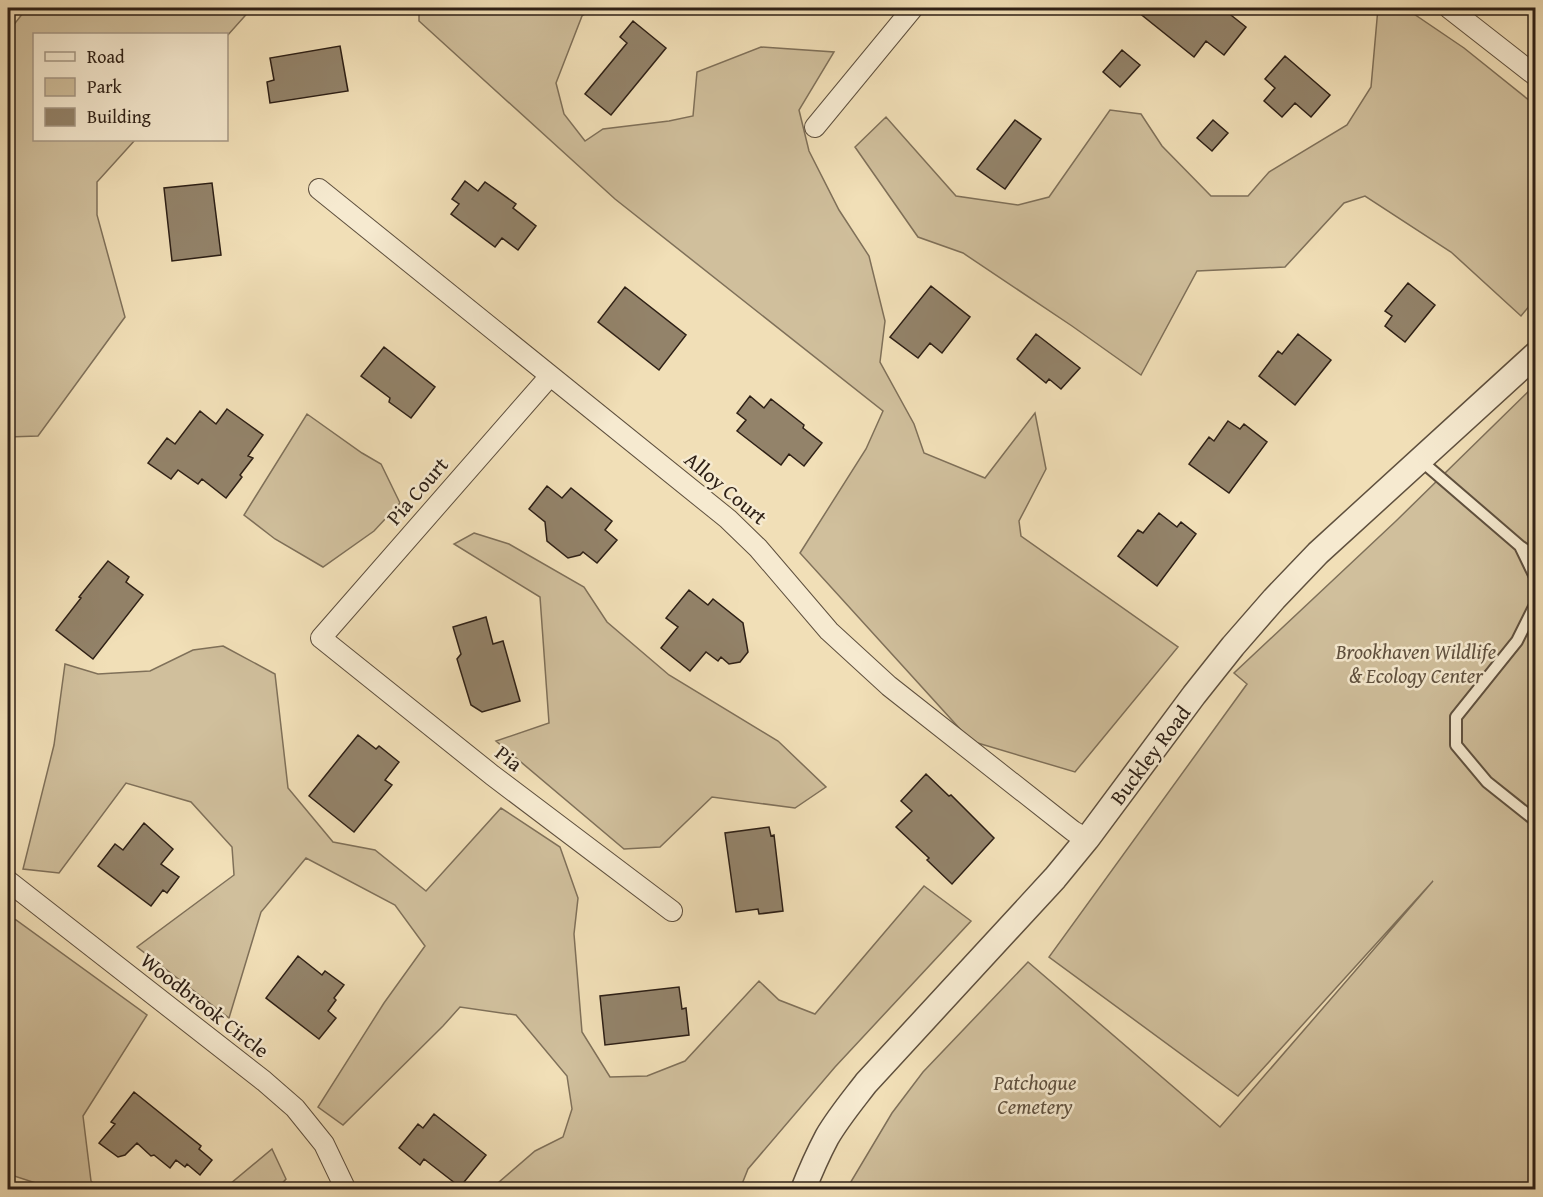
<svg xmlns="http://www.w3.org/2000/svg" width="1543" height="1197" viewBox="0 0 1543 1197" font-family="'Gentium Book Plus',serif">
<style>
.green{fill:#d0bf9c;stroke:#7f7059;stroke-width:1.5}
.building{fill:#93836a;stroke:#2e2016;stroke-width:1.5}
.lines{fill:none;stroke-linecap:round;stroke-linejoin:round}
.service-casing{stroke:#5f503e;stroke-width:14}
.minor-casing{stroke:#5f503e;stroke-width:22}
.tertiary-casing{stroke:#5f503e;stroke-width:27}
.service{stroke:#f6ead0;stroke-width:10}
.minor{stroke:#f6ead0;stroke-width:20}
.tertiary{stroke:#f6ead0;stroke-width:24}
.labels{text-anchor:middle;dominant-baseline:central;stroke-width:5;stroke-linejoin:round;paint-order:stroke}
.street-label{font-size:21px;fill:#2e2016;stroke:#f6ead0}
.park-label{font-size:21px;font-style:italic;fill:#5f503e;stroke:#f6ead0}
</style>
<rect width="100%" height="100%" fill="#f1dfb7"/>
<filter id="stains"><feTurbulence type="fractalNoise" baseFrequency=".00333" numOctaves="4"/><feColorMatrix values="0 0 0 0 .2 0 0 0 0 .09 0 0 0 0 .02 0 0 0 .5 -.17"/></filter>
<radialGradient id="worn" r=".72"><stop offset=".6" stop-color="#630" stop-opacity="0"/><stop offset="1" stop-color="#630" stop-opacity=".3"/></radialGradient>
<path class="green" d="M 27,8 L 252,8 L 227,36 L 226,34 L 34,34 L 34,140 L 135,140 L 97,182 L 97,215 L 125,317 L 38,436 L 8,437 L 8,32 Z
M 419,8 L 594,8 L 582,16 L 556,83 L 564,114 L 585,141 L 603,129 L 669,121 L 693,116 L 697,72 L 761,47 L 834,52 L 799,110 L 809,151 L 839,210 L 869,256 L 885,321 L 880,362 L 914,424 L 924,453 L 985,478 L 1035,413 L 1046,469 L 1019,521 L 1021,536 L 1178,647 L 1075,772 L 971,741 L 800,553 L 866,449 L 883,411 L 615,199 L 419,21 Z
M 1378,8 L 1405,8 L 1464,48 L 1535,105 L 1535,299 L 1521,316 L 1451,252 L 1365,196 L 1344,203 L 1285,267 L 1197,271 L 1141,375 L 1072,326 L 963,253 L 918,237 L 855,147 L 886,117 L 956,196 L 1018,205 L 1049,197 L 1110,110 L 1141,114 L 1162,146 L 1211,196 L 1248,196 L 1269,172 L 1347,125 L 1371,87 Z
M 1535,385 L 1535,1189 L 846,1190 L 892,1113 L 923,1072 L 1028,962 L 1220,1127 L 1433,881 L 1238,1096 L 1049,957 L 1247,684 L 1234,673 L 1396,521 Z
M 307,414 L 362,453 L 381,464 L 400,503 L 374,531 L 323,567 L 275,539 L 244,515 Z
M 474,533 L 509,544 L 584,587 L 607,622 L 669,675 L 778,741 L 826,787 L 795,808 L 712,797 L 660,847 L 624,849 L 496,741 L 549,723 L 540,597 L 454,544 Z
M 223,646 L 275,674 L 288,788 L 333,842 L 375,850 L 426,891 L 501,808 L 560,847 L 578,898 L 574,934 L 582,1032 L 610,1077 L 647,1076 L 685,1061 L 759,981 L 779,1000 L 815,1014 L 924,886 L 971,921 L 835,1067 L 748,1169 L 740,1189 L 491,1189 L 535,1151 L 563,1137 L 572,1109 L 567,1076 L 516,1015 L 460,1007 L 443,1026 L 343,1125 L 318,1107 L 384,1003 L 425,946 L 395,905 L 306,858 L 261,912 L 229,1018 L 137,947 L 234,875 L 232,847 L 191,802 L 126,783 L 59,873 L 23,869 L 54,745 L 65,664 L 98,674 L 150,671 L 193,650 Z
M 8,917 L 16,920 L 147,1015 L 83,1116 L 91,1181 L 99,1189 L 54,1189 L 8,1174 L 8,990 L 12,981 L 8,977 Z
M 272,1149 L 286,1179 L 277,1189 L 224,1189 Z"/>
<path class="building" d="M 1133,8 L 1222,8 L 1246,27 L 1224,55 L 1206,41 L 1194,57 Z
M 633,21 L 666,48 L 611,115 L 585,94 L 627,43 L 620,37 Z
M 340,46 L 348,91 L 270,103 L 267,82 L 274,80 L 270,58 Z
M 1122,50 L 1140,65 L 1120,87 L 1103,72 Z
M 1285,56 L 1330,95 L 1311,117 L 1295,103 L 1282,117 L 1264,101 L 1275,88 L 1265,79 Z
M 1015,120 L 1041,139 L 1005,189 L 977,169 Z
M 1213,120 L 1228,133 L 1212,151 L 1197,138 Z
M 465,181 L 478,191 L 485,182 L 516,204 L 513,208 L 536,226 L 518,250 L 502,238 L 495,247 L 451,214 L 459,204 L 452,199 Z
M 212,183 L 221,255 L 172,261 L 164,188 Z
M 1408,283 L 1435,305 L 1405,342 L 1385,326 L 1392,316 L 1385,311 Z
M 931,286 L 970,317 L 942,353 L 930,343 L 918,358 L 890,337 Z
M 625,287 L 686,335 L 659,370 L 598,322 Z
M 1036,334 L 1080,368 L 1061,389 L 1049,379 L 1046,383 L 1017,359 Z
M 1298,334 L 1331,360 L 1295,405 L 1259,376 L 1278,351 L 1282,354 Z
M 384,347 L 435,387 L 411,418 L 389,402 L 390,398 L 361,376 Z
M 750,396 L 764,408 L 771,399 L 804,425 L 803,428 L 822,443 L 804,466 L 789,454 L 781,465 L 737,431 L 746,420 L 737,413 Z
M 227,409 L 263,435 L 248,456 L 253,458 L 240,475 L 242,477 L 226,498 L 202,479 L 198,484 L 178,470 L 171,479 L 148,463 L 167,438 L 175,444 L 200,411 L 216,424 Z
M 1228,421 L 1240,429 L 1244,424 L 1267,442 L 1229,493 L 1189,464 L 1209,437 L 1214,441 Z
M 547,486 L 562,498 L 571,488 L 612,521 L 605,530 L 617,540 L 597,563 L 583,552 L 580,555 L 568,558 L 547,541 L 545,522 L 529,509 Z
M 1159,513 L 1177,527 L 1181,522 L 1196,534 L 1157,586 L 1118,556 L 1138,530 L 1143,533 Z
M 108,561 L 129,577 L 126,582 L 143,595 L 93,659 L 56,630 L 81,598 L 79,597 Z
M 689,590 L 708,605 L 713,599 L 743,623 L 748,652 L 740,662 L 729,664 L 721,657 L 718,661 L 706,652 L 690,671 L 661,648 L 678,627 L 666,618 Z
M 486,617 L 493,644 L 503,641 L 520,701 L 482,712 L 471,705 L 457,659 L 461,654 L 453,627 Z
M 358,735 L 376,749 L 379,746 L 399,762 L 385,780 L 392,785 L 354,832 L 309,796 Z
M 926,774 L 949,796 L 951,795 L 994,838 L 952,884 L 927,860 L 929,858 L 896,827 L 912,811 L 901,801 Z
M 144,823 L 173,849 L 161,864 L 179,877 L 167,893 L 163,890 L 151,906 L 98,866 L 115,844 L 123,850 Z
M 769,827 L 771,836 L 774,835 L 783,911 L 759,914 L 758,909 L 736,912 L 725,833 Z
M 298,956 L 322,975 L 325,971 L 344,985 L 334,998 L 336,1000 L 328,1011 L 336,1018 L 319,1039 L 266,998 Z
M 679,987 L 682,1009 L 686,1008 L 689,1035 L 605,1045 L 600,996 Z
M 134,1092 L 201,1146 L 199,1149 L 212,1160 L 200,1175 L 187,1164 L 185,1167 L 176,1160 L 170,1168 L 154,1155 L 151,1156 L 137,1143 L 125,1155 L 118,1157 L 99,1143 L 115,1124 L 111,1122 Z
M 434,1114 L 486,1155 L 460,1187 L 424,1159 L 420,1165 L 399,1148 L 418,1124 L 423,1128 Z"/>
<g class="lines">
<g class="service-casing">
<path id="service" d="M 1419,459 L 1520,546 L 1536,557
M 1520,546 L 1536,579
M 1536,603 L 1517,641 L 1456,717 L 1456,745 L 1487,782 L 1536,821"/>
</g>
<g class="minor-casing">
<path id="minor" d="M 1449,8 L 1536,76
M 815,127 L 913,8
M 319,189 L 728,519 L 758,548 L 829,631 L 889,686 L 1073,831 L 1087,839
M 550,376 L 321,638 L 492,775 L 672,911
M 8,881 L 264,1081 L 295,1108 L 324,1144 L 346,1190"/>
</g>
<g class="tertiary-casing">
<path id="tertiary" d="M 803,1190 C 810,1172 818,1154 827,1137 C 838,1118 853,1100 866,1083 L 1055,878 L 1087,839 L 1194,695 L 1233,646 L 1274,599 L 1318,553 L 1536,354"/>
</g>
<use href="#service" class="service"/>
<use href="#minor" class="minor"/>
<use href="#tertiary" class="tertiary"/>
</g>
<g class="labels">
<g class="street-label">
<text transform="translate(726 488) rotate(40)">Alloy Court</text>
<text transform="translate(417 491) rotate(-49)">Pia Court</text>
<text transform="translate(1150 755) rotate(-53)">Buckley Road</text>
<text transform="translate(509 758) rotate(38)">Pia</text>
<text transform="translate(205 1005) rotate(38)">Woodbrook Circle</text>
</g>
<g class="park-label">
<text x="1416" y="651">Brookhaven Wildlife<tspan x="1416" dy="24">&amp; Ecology Center</tspan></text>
<text x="1035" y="1082">Patchogue<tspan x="1035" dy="24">Cemetery</tspan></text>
</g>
</g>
<rect width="1543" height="1197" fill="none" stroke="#f1dfb7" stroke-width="30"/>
<rect x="9" y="9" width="1525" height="1179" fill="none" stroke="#2e2016" stroke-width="3"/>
<rect x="15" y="15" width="1513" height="1167" fill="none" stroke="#2e2016" stroke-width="1.5"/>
<rect x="33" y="33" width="195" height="108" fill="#f6ead0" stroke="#a69986" stroke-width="1.5"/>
<rect x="45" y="52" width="30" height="9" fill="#f6ead0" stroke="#a69986" stroke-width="1.5"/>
<text x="87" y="63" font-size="18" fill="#2e2016">Road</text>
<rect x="45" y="78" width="30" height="18" fill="#d0bf9c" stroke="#a69986" stroke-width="1.5"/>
<text x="87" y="93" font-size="18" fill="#2e2016">Park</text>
<rect x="45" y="108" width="30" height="18" fill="#93836a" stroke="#a69986" stroke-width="1.5"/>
<text x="87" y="123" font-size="18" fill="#2e2016">Building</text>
<rect width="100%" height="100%" filter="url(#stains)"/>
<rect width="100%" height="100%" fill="url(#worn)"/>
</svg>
